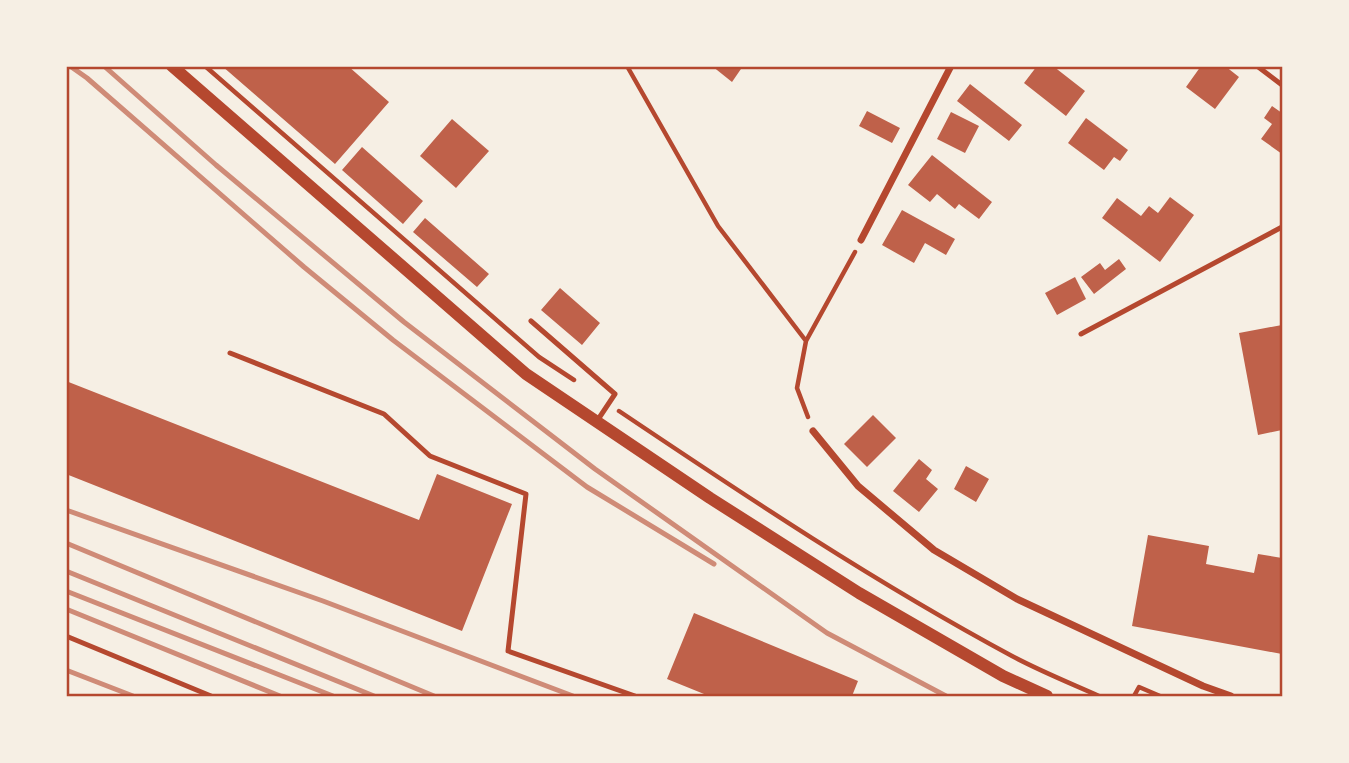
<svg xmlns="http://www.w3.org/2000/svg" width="1349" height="763" viewBox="0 0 1349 763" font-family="Commissioner,sans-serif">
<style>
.building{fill:#bf614a}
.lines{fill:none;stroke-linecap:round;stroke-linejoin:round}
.path{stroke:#b5482f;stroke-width:4.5}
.service{stroke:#b5482f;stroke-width:5}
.minor{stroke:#b5482f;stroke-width:7}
.tertiary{stroke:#b5482f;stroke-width:12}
.rail{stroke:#cf8b77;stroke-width:5}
.neatline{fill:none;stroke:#b5482f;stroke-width:2.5}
</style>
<rect width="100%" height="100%" fill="#f6efe4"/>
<path class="building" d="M 222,66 L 348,66 L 389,102 L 335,164 Z
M 712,66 L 743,66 L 732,82 Z
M 1037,66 L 1053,66 L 1085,91 L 1066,116 L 1024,83 Z
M 1201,66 L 1225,66 L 1239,77 L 1215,109 L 1186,87 Z
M 970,84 L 1022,125 L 1009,141 L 957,101 Z
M 1272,106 L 1282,113 L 1282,154 L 1261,139 L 1272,124 L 1264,118 Z
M 867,111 L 900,128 L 892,143 L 859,126 Z
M 951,112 L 979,126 L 965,153 L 937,139 Z
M 1086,118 L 1128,150 L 1120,161 L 1114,157 L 1104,170 L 1068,143 Z
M 452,119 L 489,151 L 456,188 L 420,156 Z
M 362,147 L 423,201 L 403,224 L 342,170 Z
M 932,155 L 992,202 L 979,219 L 959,204 L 955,209 L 937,194 L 930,202 L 908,185 Z
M 1170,197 L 1194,215 L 1160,262 L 1102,218 L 1117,198 L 1141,216 L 1149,206 L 1158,213 Z
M 902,210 L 955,239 L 946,255 L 925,243 L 914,263 L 882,245 Z
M 425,218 L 489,274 L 477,287 L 413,232 Z
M 1119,259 L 1126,269 L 1094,294 L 1081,277 L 1100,263 L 1105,270 Z
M 1075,277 L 1086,299 L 1057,315 L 1045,293 Z
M 560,288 L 600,323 L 582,345 L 541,310 Z
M 1282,325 L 1282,430 L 1258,435 L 1239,333 Z
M 66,381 L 419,520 L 437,474 L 512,504 L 462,631 L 66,474 Z
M 873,415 L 896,438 L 867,467 L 844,444 Z
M 919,459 L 932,470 L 926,479 L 938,489 L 919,512 L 893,491 Z
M 966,466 L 989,479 L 976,502 L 954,489 Z
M 1148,535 L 1209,546 L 1206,564 L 1254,573 L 1258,554 L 1282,558 L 1282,654 L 1132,626 Z
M 694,613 L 858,681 L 852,696 L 709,696 L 667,679 Z"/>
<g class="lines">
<path class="path" d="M 205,66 L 539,357 L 574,380
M 627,66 L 718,226 L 806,341
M 619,411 C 747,497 876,583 1012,656 C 1040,671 1070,683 1099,696
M 808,417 L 797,388 L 806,341 L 855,252
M 1134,696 L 1139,687 L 1160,696"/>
<path class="service" d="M 1257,66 L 1282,85
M 531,321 L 615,394 L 597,421
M 1081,334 L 1282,227
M 230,353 L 384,414 L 430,456 L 526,494 L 508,651 L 635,696
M 66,636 L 211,696"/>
<path class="minor" d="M 861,240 L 951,66
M 813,431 L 858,486 L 934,550 L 1017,599 L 1203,686 L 1231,696"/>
<path class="tertiary" d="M 172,66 L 526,374 L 710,498 L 859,593 L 1003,676 L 1047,696"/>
<path class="rail" d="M 70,66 L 87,78 L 304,267 L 393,340 L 587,487 L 714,564
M 104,66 L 216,165 L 404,322 L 595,469 L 827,633 L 946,696
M 66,510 L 323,601 L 573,696
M 66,543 L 434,696
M 66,571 L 374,696
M 66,591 L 333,696
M 66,609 L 280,696
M 66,670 L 133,696"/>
</g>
<rect width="1349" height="763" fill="none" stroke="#f6efe4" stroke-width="136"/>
<rect x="68" y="68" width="1213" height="627" class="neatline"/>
</svg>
